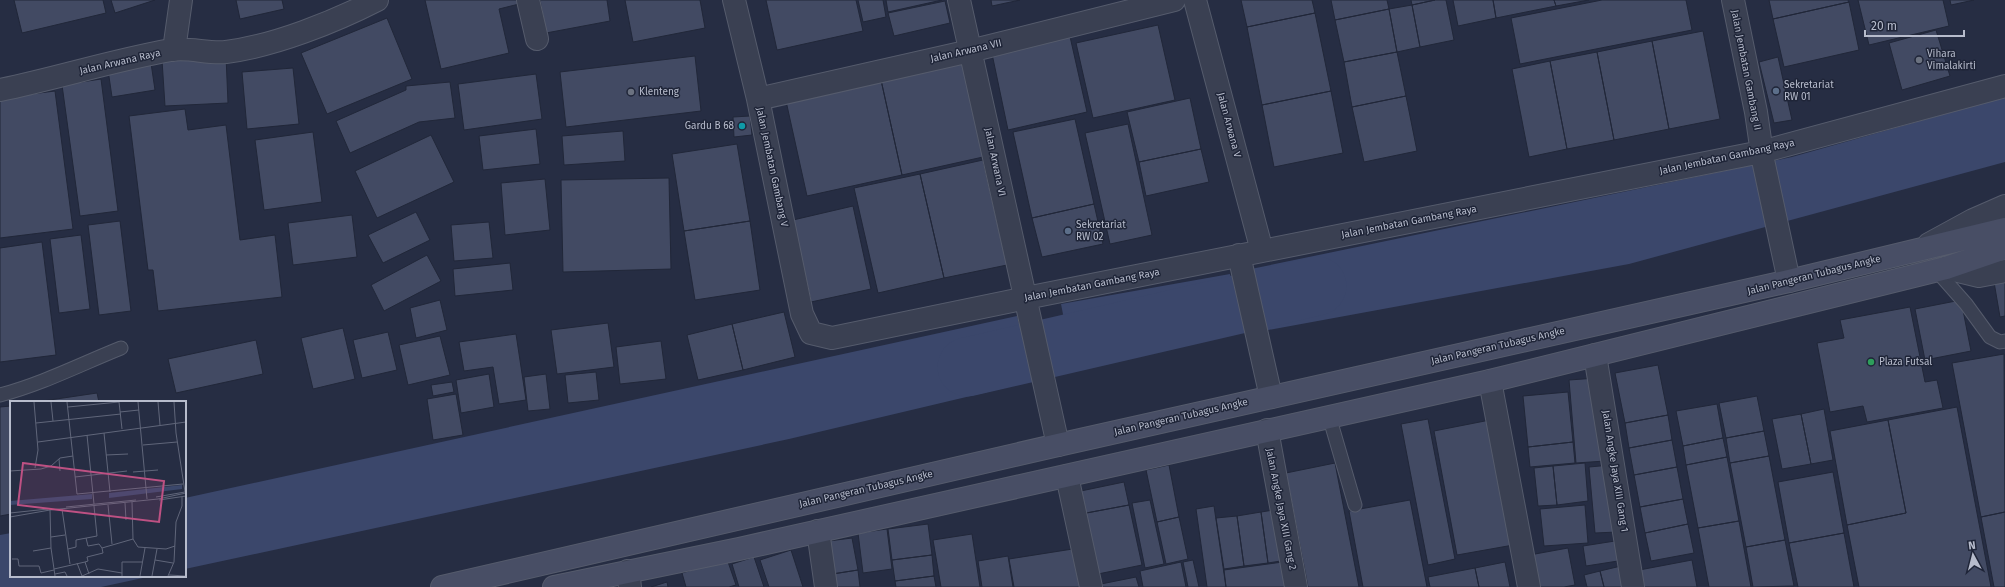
<svg xmlns="http://www.w3.org/2000/svg" width="2005" height="587" viewBox="0 0 2005 587" font-family="'Fira Sans',sans-serif">
<style>
.water{fill:#3b476b}
.lines{fill:none;stroke-linecap:round;stroke-linejoin:round}
.river{stroke:#3b476b;stroke-width:59}
.building{fill:#424a63;stroke:#212739}
.service-casing{stroke:#555b6c;stroke-width:15}
.minor-casing{stroke:#555b6c;stroke-width:24}
.tertiary-casing{stroke:#555b6c;stroke-width:24}
.secondary-casing{stroke:#555b6c;stroke-width:24}
.service{stroke:#3a4052;stroke-width:13}
.minor{stroke:#3a4052;stroke-width:22}
.tertiary{stroke:#3a4052;stroke-width:22}
.secondary{stroke:#484e65;stroke-width:22}
.worship-dot{fill:#6b7280;stroke:#1f2538;stroke-width:1.5}
.service-dot{fill:#5c6f8a;stroke:#1f2538;stroke-width:1.5}
.culture-dot{fill:#0f9aa8;stroke:#1f2538;stroke-width:1.5}
.leisure-dot{fill:#2e9e5b;stroke:#1f2538;stroke-width:1.5}
.labels{text-anchor:middle;dominant-baseline:central;stroke-width:3;stroke-linejoin:round;paint-order:stroke}
.street-label{font-size:10px;fill:#b7bccc;stroke:#1f2538}
.poi-label{font-size:10px;fill:#b7bccc;stroke:#1f2538;text-anchor:start}
.inset-road{fill:none;stroke:#60667a;stroke-width:1}
.view{fill:#be5183;fill-opacity:0.15;stroke:#be5183;stroke-width:2}
.inset-edge{fill:none;stroke:#b7bccc;stroke-width:2}
</style>
<rect width="100%" height="100%" fill="#262d43"/>
<path class="water" d="M 2005,97 L 2005,162 L 1629,264 L 1263,331 L 1251,269 L 1792,157 Z
M 1230,274 L 1242,330 L 1074,370 L 1061,304 Z
M 1017,316 L 1034,381 L 789,439 L 185,569 L 185,498 Z
M 11,533 L 11,576 L 152,576 L 101,587 L 0,587 L 0,535 Z"/>
<g class="lines">
<path class="river" d="M 967,367 L 1317,286"/>
</g>
<path class="building" d="M 14,0 L 103,0 L 106,13 L 22,33 Z
M 111,0 L 155,0 L 115,13 Z
M 236,0 L 282,0 L 284,9 L 240,19 Z
M 425,0 L 519,0 L 519,4 L 499,9 L 509,53 L 441,69 Z
M 540,0 L 607,0 L 610,21 L 546,33 Z
M 625,0 L 700,0 L 705,28 L 633,42 Z
M 766,0 L 856,0 L 863,31 L 777,50 Z
M 858,0 L 883,0 L 886,17 L 863,22 Z
M 886,0 L 942,0 L 888,12 Z
M 991,0 L 1020,0 L 992,6 Z
M 1241,0 L 1312,0 L 1315,13 L 1247,27 Z
M 1331,0 L 1387,0 L 1389,9 L 1335,20 Z
M 1411,0 L 1435,0 L 1412,5 Z
M 1435,0 L 1446,0 L 1454,40 L 1420,47 L 1412,5 Z
M 1453,0 L 1493,0 L 1496,18 L 1458,26 Z
M 1493,0 L 1554,0 L 1556,6 L 1496,18 Z
M 1554,0 L 1589,0 L 1556,6 Z
M 1602,0 L 1686,0 L 1692,30 L 1520,64 L 1511,18 Z
M 1769,0 L 1848,0 L 1849,2 L 1773,19 Z
M 1858,0 L 1943,0 L 1949,26 L 1869,45 Z
M 1950,0 L 1974,0 L 1951,5 Z
M 945,1 L 950,23 L 894,36 L 888,13 Z
M 1849,2 L 1859,50 L 1784,67 L 1773,19 Z
M 1412,5 L 1420,47 L 1397,52 L 1389,9 Z
M 1389,9 L 1397,52 L 1344,62 L 1335,20 Z
M 1315,13 L 1331,91 L 1262,105 L 1247,27 Z
M 387,18 L 412,79 L 327,114 L 301,53 Z
M 1158,25 L 1175,100 L 1093,118 L 1076,43 Z
M 1936,30 L 1950,76 L 1902,90 L 1889,43 Z
M 1703,31 L 1720,119 L 1669,129 L 1652,41 Z
M 1069,32 L 1087,112 L 1008,130 L 991,49 Z
M 1652,41 L 1669,129 L 1614,140 L 1597,52 Z
M 1397,52 L 1406,96 L 1352,107 L 1344,62 Z
M 1597,52 L 1614,140 L 1567,149 L 1550,61 Z
M 226,56 L 228,103 L 165,106 L 162,60 Z
M 695,56 L 701,111 L 566,127 L 560,72 Z
M 1778,57 L 1792,120 L 1774,123 L 1759,62 Z
M 1550,61 L 1567,149 L 1529,157 L 1512,69 Z
M 962,62 L 983,157 L 902,175 L 881,80 Z
M 151,63 L 155,90 L 112,97 L 108,70 Z
M 293,68 L 299,124 L 247,129 L 242,72 Z
M 536,74 L 542,119 L 464,130 L 458,84 Z
M 101,79 L 118,211 L 80,216 L 62,85 Z
M 881,80 L 902,175 L 807,196 L 786,101 Z
M 450,82 L 455,118 L 419,122 L 350,153 L 336,121 L 406,90 L 406,86 Z
M 55,91 L 73,229 L 0,238 L 0,98 Z
M 1331,91 L 1343,153 L 1274,167 L 1262,105 Z
M 1406,96 L 1417,151 L 1364,162 L 1352,107 Z
M 1190,98 L 1201,149 L 1139,162 L 1127,112 Z
M 185,109 L 188,130 L 226,125 L 240,240 L 275,235 L 282,297 L 158,311 L 153,270 L 148,270 L 129,116 Z
M 750,116 L 752,135 L 734,137 L 733,117 Z
M 1075,119 L 1094,204 L 1032,218 L 1013,132 Z
M 1128,124 L 1152,235 L 1110,244 L 1085,133 Z
M 536,129 L 540,164 L 483,170 L 479,136 Z
M 623,131 L 625,161 L 564,165 L 562,136 Z
M 313,132 L 322,202 L 264,210 L 255,140 Z
M 431,135 L 454,182 L 377,218 L 355,171 Z
M 737,144 L 750,221 L 684,231 L 672,154 Z
M 1201,149 L 1209,182 L 1146,196 L 1139,162 Z
M 983,160 L 1007,265 L 944,278 L 920,174 Z
M 920,174 L 944,278 L 878,293 L 854,188 Z
M 669,178 L 671,269 L 563,272 L 561,180 Z
M 545,179 L 550,230 L 505,235 L 501,183 Z
M 1094,204 L 1103,244 L 1042,257 L 1032,218 Z
M 853,206 L 871,289 L 811,302 L 793,220 Z
M 416,212 L 430,240 L 383,263 L 368,235 Z
M 352,215 L 357,257 L 293,265 L 288,223 Z
M 120,221 L 131,311 L 99,315 L 88,225 Z
M 750,221 L 760,290 L 695,300 L 684,231 Z
M 489,222 L 493,258 L 454,261 L 451,225 Z
M 81,235 L 90,309 L 59,313 L 50,239 Z
M 42,242 L 56,355 L 0,362 L 0,248 Z
M 427,255 L 441,281 L 384,311 L 371,285 Z
M 510,263 L 513,290 L 455,296 L 453,269 Z
M 2005,280 L 2005,316 L 2000,317 L 1994,282 Z
M 440,300 L 447,330 L 416,338 L 410,308 Z
M 1961,300 L 1971,351 L 1925,360 L 1915,309 Z
M 1910,307 L 1925,382 L 1937,380 L 1943,408 L 1867,422 L 1863,406 L 1830,412 L 1817,343 L 1844,338 L 1840,320 Z
M 784,312 L 795,357 L 743,370 L 732,324 Z
M 608,323 L 614,367 L 557,374 L 551,330 Z
M 732,324 L 743,370 L 698,380 L 687,335 Z
M 343,328 L 355,379 L 313,389 L 301,338 Z
M 388,332 L 397,370 L 362,378 L 353,340 Z
M 516,334 L 526,400 L 499,404 L 493,367 L 464,371 L 459,342 Z
M 440,336 L 450,375 L 408,385 L 399,345 Z
M 256,340 L 263,374 L 176,393 L 168,359 Z
M 661,341 L 666,379 L 620,384 L 616,347 Z
M 2004,354 L 2005,512 L 1981,517 L 1952,363 Z
M 1658,365 L 1668,415 L 1625,423 L 1615,373 Z
M 596,372 L 599,400 L 568,403 L 565,375 Z
M 489,374 L 494,407 L 461,413 L 456,380 Z
M 546,374 L 550,409 L 528,411 L 524,377 Z
M 1597,378 L 1605,461 L 1576,463 L 1569,380 Z
M 452,382 L 454,392 L 433,396 L 431,385 Z
M 1568,392 L 1573,442 L 1528,447 L 1523,396 Z
M 97,393 L 99,402 L 36,402 Z
M 456,394 L 463,435 L 433,440 L 427,399 Z
M 1757,396 L 1764,431 L 1726,438 L 1719,403 Z
M 1717,404 L 1723,438 L 1683,446 L 1676,411 Z
M 11,406 L 11,514 L 0,516 L 0,407 Z
M 1957,407 L 1991,587 L 1859,587 L 1847,525 L 1906,513 L 1888,420 Z
M 1824,409 L 1833,460 L 1811,464 L 1801,414 Z
M 1801,414 L 1811,464 L 1782,469 L 1772,419 Z
M 1668,415 L 1672,440 L 1629,448 L 1625,423 Z
M 1428,419 L 1455,559 L 1428,565 L 1401,424 Z
M 1495,419 L 1519,544 L 1457,555 L 1434,431 Z
M 1888,420 L 1906,513 L 1847,525 L 1830,431 Z
M 1764,431 L 1769,456 L 1730,463 L 1726,438 Z
M 1723,438 L 1727,457 L 1686,465 L 1683,446 Z
M 1672,440 L 1677,467 L 1634,475 L 1629,448 Z
M 1573,442 L 1575,463 L 1530,467 L 1528,447 Z
M 1769,456 L 1785,540 L 1746,547 L 1730,463 Z
M 1727,457 L 1739,521 L 1698,528 L 1686,465 Z
M 1335,463 L 1359,587 L 1308,587 L 1286,473 Z
M 1585,463 L 1588,501 L 1557,505 L 1553,466 Z
M 1169,465 L 1179,517 L 1157,522 L 1146,470 Z
M 1611,465 L 1617,532 L 1595,533 L 1589,467 Z
M 1553,466 L 1557,505 L 1538,506 L 1534,468 Z
M 1677,467 L 1683,499 L 1640,507 L 1634,475 Z
M 1833,472 L 1844,533 L 1789,543 L 1778,482 Z
M 1124,482 L 1129,505 L 1081,514 L 1076,492 Z
M 1683,499 L 1688,524 L 1645,533 L 1640,507 Z
M 1150,500 L 1164,564 L 1145,568 L 1132,503 Z
M 1410,500 L 1427,587 L 1363,587 L 1349,511 Z
M 1129,505 L 1142,565 L 1093,575 L 1081,514 Z
M 1585,505 L 1588,543 L 1544,546 L 1540,509 Z
M 1214,506 L 1226,587 L 1207,587 L 1196,509 Z
M 1280,509 L 1287,560 L 1268,563 L 1261,512 Z
M 1261,512 L 1268,563 L 1244,566 L 1237,516 Z
M 2005,512 L 2005,587 L 1994,587 L 1981,517 Z
M 1237,516 L 1244,566 L 1224,569 L 1216,518 Z
M 1179,517 L 1188,559 L 1166,564 L 1157,522 Z
M 1739,521 L 1751,587 L 1709,587 L 1698,528 Z
M 928,524 L 932,555 L 892,560 L 888,529 Z
M 1688,524 L 1694,553 L 1651,561 L 1645,533 Z
M 887,529 L 892,569 L 863,573 L 858,533 Z
M 1844,533 L 1854,587 L 1798,587 L 1789,543 Z
M 972,534 L 980,587 L 941,587 L 933,540 Z
M 852,538 L 858,570 L 826,575 L 821,542 Z
M 1785,540 L 1794,586 L 1753,587 L 1746,547 Z
M 1615,541 L 1618,561 L 1586,566 L 1583,546 Z
M 1079,548 L 1086,587 L 1014,587 L 1009,559 Z
M 1568,548 L 1575,585 L 1564,587 L 1531,587 L 1524,556 Z
M 791,550 L 803,587 L 769,587 L 760,560 Z
M 932,555 L 934,576 L 895,581 L 892,560 Z
M 1008,556 L 1013,587 L 982,587 L 978,561 Z
M 754,557 L 764,587 L 739,587 L 732,564 Z
M 727,559 L 736,585 L 729,587 L 686,587 L 682,573 Z
M 1193,560 L 1199,587 L 1188,587 L 1183,562 Z
M 1692,560 L 1697,587 L 1638,587 L 1634,571 Z
M 1290,561 L 1294,587 L 1226,587 L 1224,570 Z
M 1181,562 L 1186,587 L 1143,587 L 1140,571 Z
M 1505,562 L 1510,587 L 1479,587 L 1475,568 Z
M 1621,566 L 1626,587 L 1604,587 L 1600,571 Z
M 1475,568 L 1479,587 L 1430,587 L 1428,577 Z
M 858,570 L 860,587 L 828,587 L 826,575 Z
M 1600,571 L 1604,587 L 1587,587 L 1584,575 Z
M 934,576 L 936,587 L 896,587 L 895,581 Z
M 1136,577 L 1139,587 L 1097,587 L 1096,585 Z
M 667,582 L 668,587 L 651,587 Z"/>
<g class="lines">
<g class="service-casing">
<path id="service" d="M 1936,270 L 1966,304 L 1990,337 L 2000,342 L 2005,341
M 0,395 C 42,384 81,364 121,348
M 1329,416 L 1355,505"/>
</g>
<g class="minor-casing">
<path id="minor" d="M 528,0 L 537,39
M 734,0 L 758,99 L 802,314 L 811,333 L 832,338 L 1026,298 L 1761,152 L 2005,86
M 959,0 L 1058,445
M 1195,0 L 1262,251
M 1733,0 L 1756,112 L 1763,160 L 1789,281
M 174,50 L 181,0
M 0,90 C 58,78 114,60 171,50 C 189,47 208,54 226,52 C 274,46 334,22 377,0
M 758,99 L 970,51 L 1174,0
M 1239,255 L 1271,397
M 1595,355 L 1633,587
M 1490,381 L 1529,587
M 1267,430 L 1296,587
M 1067,476 L 1091,587
M 818,531 L 826,587
M 628,571 L 630,587"/>
</g>
<g class="tertiary-casing">
<path id="tertiary" d="M 1929,244 L 1973,220 L 2005,206
M 1946,268 L 1979,276 L 2005,271"/>
</g>
<g class="secondary-casing">
<path id="secondary" d="M 442,587 L 1058,445 L 1789,281 L 2005,229
M 554,587 L 739,549 L 1490,381 L 1946,268 L 2005,248"/>
</g>
<use href="#service" class="service"/>
<use href="#minor" class="minor"/>
<use href="#tertiary" class="tertiary"/>
<use href="#secondary" class="secondary"/>
</g>
<g class="worship-dot">
<circle cx="1919" cy="60" r="4"/>
<circle cx="631" cy="92" r="4"/>
</g>
<g class="service-dot">
<circle cx="1776" cy="91" r="4"/>
<circle cx="1068" cy="231" r="4"/>
</g>
<circle class="culture-dot" cx="742" cy="126" r="4"/>
<circle class="leisure-dot" cx="1871" cy="362" r="4"/>
<g class="labels">
<g class="street-label">
<text transform="translate(966 51) rotate(-13)">Jalan Arwana VII</text>
<text transform="translate(120 62) rotate(-13)">Jalan Arwana Raya</text>
<text transform="translate(1746 70) rotate(79)">Jalan Jembatan Gambang II</text>
<text transform="translate(1229 125) rotate(75)">Jalan Arwana V</text>
<text transform="translate(1727 157) rotate(-12)">Jalan Jembatan Gambang Raya</text>
<text transform="translate(995 162) rotate(78)">Jalan Arwana VI</text>
<text transform="translate(772 167) rotate(78)">Jalan Jembatan Gambang V</text>
<text transform="translate(1409 222) rotate(-11)">Jalan Jembatan Gambang Raya</text>
<text transform="translate(1814 275) rotate(-14)">Jalan Pangeran Tubagus Angke</text>
<text transform="translate(1092 285) rotate(-11)">Jalan Jembatan Gambang Raya</text>
<text transform="translate(1498 346) rotate(-13)">Jalan Pangeran Tubagus Angke</text>
<text transform="translate(1181 417) rotate(-13)">Jalan Pangeran Tubagus Angke</text>
<text transform="translate(1615 471) rotate(81)">Jalan Angke Jaya XIII Gang 1</text>
<text transform="translate(866 489) rotate(-13)">Jalan Pangeran Tubagus Angke</text>
<text transform="translate(1281 509) rotate(79)">Jalan Angke Jaya XIII Gang 2</text>
</g>
<g class="poi-label">
<text x="1927" y="54">Vihara<tspan x="1927" dy="12">Vimalakirti</tspan></text>
<text x="1784" y="85">Sekretariat<tspan x="1784" dy="12">RW 01</tspan></text>
<text x="639" y="92">Klenteng</text>
<text x="734" y="126" text-anchor="end">Gardu B 68</text>
<text x="1076" y="225">Sekretariat<tspan x="1076" dy="12">RW 02</tspan></text>
<text x="1879" y="362">Plaza Futsal</text>
</g>
</g>
<g transform="translate(10 401)">
<rect width="176" height="176" fill="#262d43"/>
<path d="M 172,84 L 172,88 L 99,97 L 99,92 ZM 82,93 L 82,98 L 0,104 L 0,100 Z" fill="#3b476b"/>
<path class="inset-road" d="M 24,1 L 28,49 L 25,67M 41,1 L 43,20M 57,1 L 67,93 L 173,83M 109,1 L 112,28M 128,1 L 137,98M 148,1 L 150,24M 164,1 L 166,32 L 175,91M 58,6 L 109,1M 110,11 L 129,9M 26,22 L 111,13M 94,32 L 100,91M 77,34 L 84,103M 28,41 L 176,21M 133,44 L 167,41M 96,54 L 118,53M 49,58 L 50,70M 0,70 L 31,68 L 41,65 L 50,57 L 63,55M 123,71 L 148,69M 65,76 L 117,70M 146,96 L 175,91M 149,99 L 176,95M 122,101 L 123,138M 115,102 L 116,119M 98,104 L 102,143M 56,106 L 126,99M 52,108 L 60,163M 40,109 L 41,147 L 45,175M 0,112 L 38,108M 0,116 L 40,109 L 148,98 L 176,92M 41,136 L 55,134M 76,137 L 78,145 L 89,143 L 92,147M 123,138 L 128,146 L 156,148 L 165,145M 58,148 L 66,146 L 66,139 L 87,135 L 84,105M 23,150 L 41,147M 2,158 L 8,158 L 9,165 L 29,165 L 31,172 L 44,169M 145,159 L 163,162M 75,161 L 78,160 L 77,156 L 93,152 L 92,147 L 123,138M 75,161 L 79,173M 67,162 L 72,175M 44,168 L 75,161M 45,173 L 55,171 L 57,175M 159,174 L 176,175M 72,175 L 88,168 L 112,172M 112,175 L 112,161 L 132,161M 130,175 L 135,147M 142,175 L 147,148M 158,175 L 164,161 L 166,121 L 172,105 L 172,96"/>
<path class="view" d="M 13,62 L 154,80 L 149,121 L 8,104 Z"/>
<rect width="176" height="176" class="inset-edge"/>
</g>
<g transform="translate(1973 555) rotate(353)" stroke="#1f2538" stroke-width="3" paint-order="stroke">
<path d="M0-3L7 15L0 10L-7 15Z" fill="#b7bccc"/>
<text y="-6" font-size="11" font-weight="bold" text-anchor="middle" fill="#b7bccc">N</text>
</g>
<path d="M1865 30v6h99v-6" fill="none" stroke="#b7bccc" stroke-width="2"/>
<text x="1871" y="30" font-size="12" fill="#b7bccc" stroke="#1f2538" stroke-width="3" paint-order="stroke">20 m</text>
</svg>
